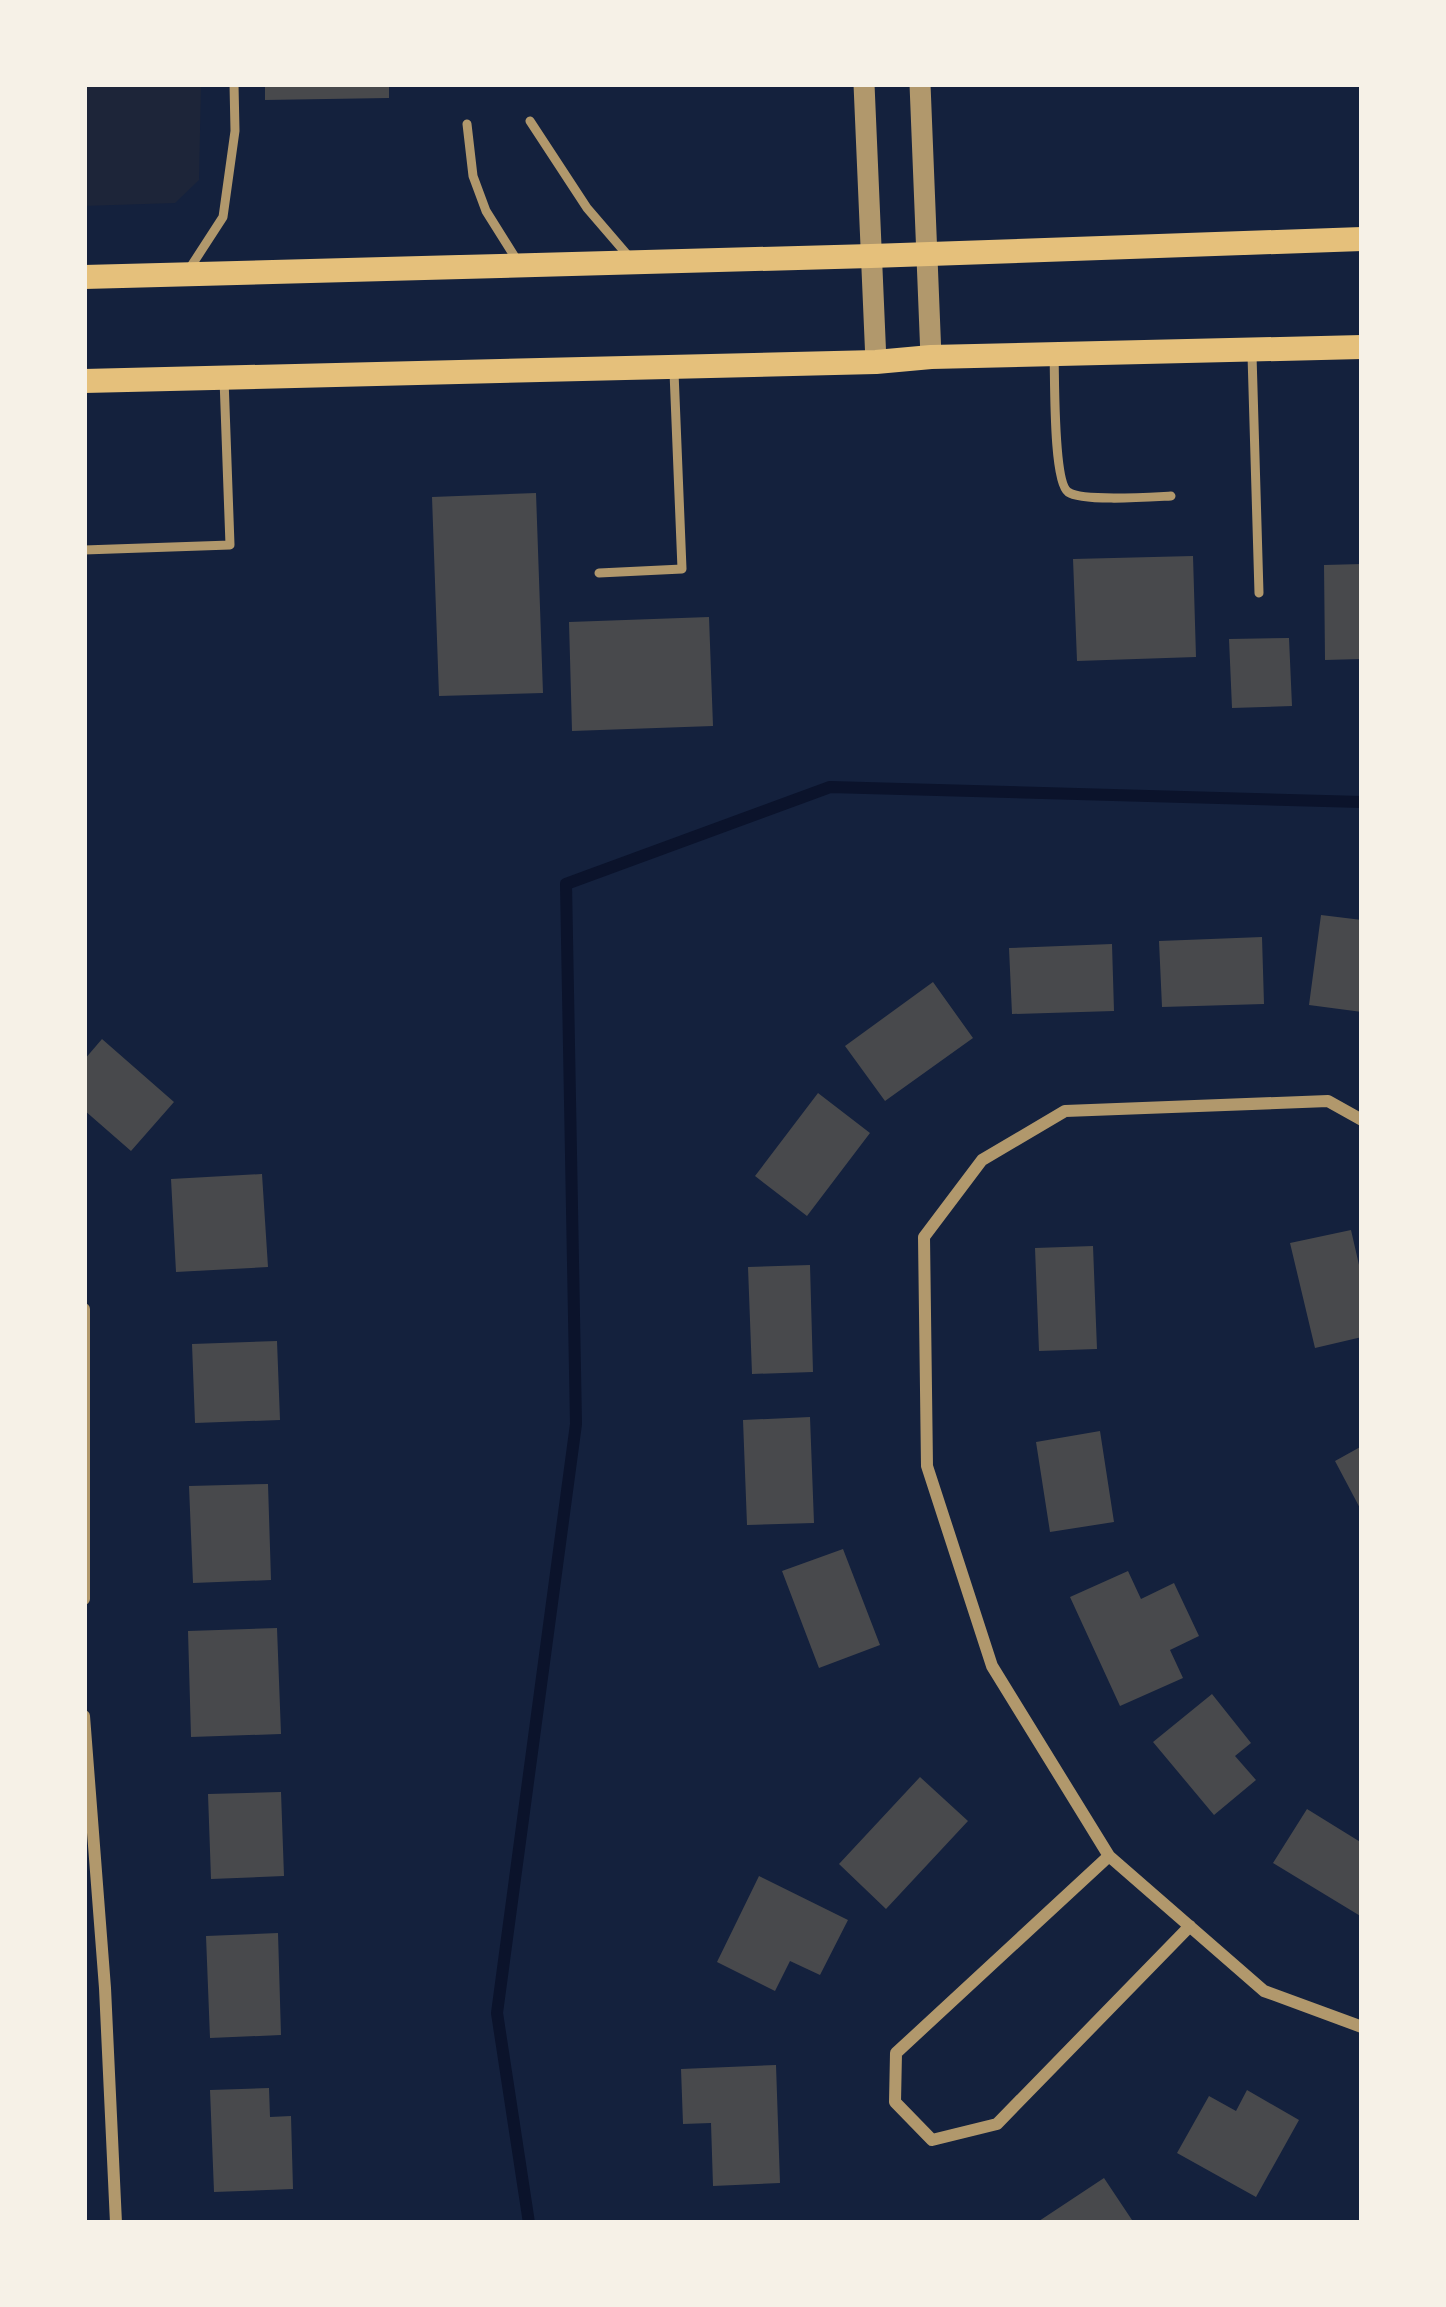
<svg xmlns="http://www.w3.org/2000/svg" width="1446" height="2307" viewBox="0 0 1446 2307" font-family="Spectral,serif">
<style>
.green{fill:#1d2539}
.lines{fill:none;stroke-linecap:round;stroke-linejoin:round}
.stream{stroke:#0b132b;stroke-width:12}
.building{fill:#48494c}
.service{stroke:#b1986c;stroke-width:9}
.minor{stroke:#b1986c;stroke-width:12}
.tertiary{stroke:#b1986c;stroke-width:21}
.secondary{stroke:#e5c07b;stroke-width:24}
</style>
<rect width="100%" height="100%" fill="#14213d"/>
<path class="green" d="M 84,84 L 201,84 L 199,180 L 175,203 L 84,206 Z"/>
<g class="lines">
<path class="stream" d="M 529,2223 L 497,2013 L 576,1424 L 566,884 L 830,787 L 1362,802"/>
</g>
<path class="building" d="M 265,84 L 389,84 L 389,98 L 265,100 Z
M 536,493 L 543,693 L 439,696 L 432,497 Z
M 1193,556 L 1196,657 L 1077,661 L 1073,559 Z
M 1362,564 L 1362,659 L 1325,660 L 1324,565 Z
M 709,617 L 713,726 L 572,731 L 569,622 Z
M 1289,638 L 1292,706 L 1232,708 L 1229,639 Z
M 1321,915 L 1362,920 L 1362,1012 L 1309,1005 Z
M 1262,937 L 1264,1004 L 1162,1007 L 1159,941 Z
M 1112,944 L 1114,1011 L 1012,1014 L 1009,948 Z
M 933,982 L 973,1038 L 885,1101 L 845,1046 Z
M 102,1039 L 174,1102 L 131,1151 L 84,1110 L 84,1060 Z
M 818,1093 L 870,1133 L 807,1216 L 755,1176 Z
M 262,1174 L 268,1267 L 176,1272 L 171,1179 Z
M 1351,1230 L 1362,1278 L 1362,1337 L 1315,1348 L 1290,1243 Z
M 1093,1246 L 1097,1349 L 1039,1351 L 1035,1248 Z
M 810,1265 L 813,1372 L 752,1374 L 748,1267 Z
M 277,1341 L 280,1420 L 195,1423 L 192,1344 Z
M 810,1417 L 814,1523 L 747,1525 L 743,1420 Z
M 1100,1431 L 1114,1522 L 1050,1532 L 1036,1442 Z
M 1362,1446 L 1362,1512 L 1335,1461 Z
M 268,1484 L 271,1580 L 193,1583 L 189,1486 Z
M 843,1549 L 880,1645 L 819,1668 L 782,1571 Z
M 1128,1571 L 1141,1599 L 1174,1583 L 1199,1636 L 1170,1650 L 1183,1678 L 1120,1706 L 1070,1597 Z
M 277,1628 L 281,1734 L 191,1737 L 188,1631 Z
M 1212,1694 L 1251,1743 L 1235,1756 L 1256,1780 L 1214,1815 L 1153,1742 Z
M 920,1777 L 968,1821 L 886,1909 L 839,1864 Z
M 281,1792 L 284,1876 L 211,1879 L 208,1794 Z
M 1307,1809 L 1362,1843 L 1362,1917 L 1273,1863 Z
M 759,1876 L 848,1920 L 820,1975 L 790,1961 L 775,1991 L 717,1962 Z
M 278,1933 L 281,2035 L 210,2038 L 206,1936 Z
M 776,2065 L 780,2183 L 713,2186 L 711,2123 L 683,2124 L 681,2069 Z
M 269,2088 L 270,2117 L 291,2116 L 293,2189 L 214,2192 L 210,2090 Z
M 1247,2090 L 1299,2120 L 1256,2197 L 1177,2153 L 1209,2096 L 1236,2111 Z
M 1104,2178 L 1134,2223 L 1036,2223 Z"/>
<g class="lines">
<path class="service" d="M 530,121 L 587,208 L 630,258
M 467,124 L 473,176 L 486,211 L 518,262
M 188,271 L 223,217 L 235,131 L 234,84
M 1054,354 C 1055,377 1053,482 1068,492 C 1082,502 1151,497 1171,496
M 1252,355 L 1259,593
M 84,550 L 230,545 L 224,379
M 599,573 L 682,569 L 674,372"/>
<path class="minor" d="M 1362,1120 L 1328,1101 L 1065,1111 L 982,1160 L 924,1237 L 927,1466 L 992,1666 L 1109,1856 L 1264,1991 L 1362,2027
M 84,1309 L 84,1599
M 84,1716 L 105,1988 L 116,2223
M 1109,1856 L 896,2053 L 895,2102 L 932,2140 L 997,2124 L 1190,1926"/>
<path class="tertiary" d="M 864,84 L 876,362
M 920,84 L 931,357"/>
<path class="secondary" d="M 84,277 L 871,256 L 1362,239
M 84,381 L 876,362 L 931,357 L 1362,347"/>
</g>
<rect width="1446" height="2307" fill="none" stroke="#f6f1e7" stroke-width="174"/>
</svg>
